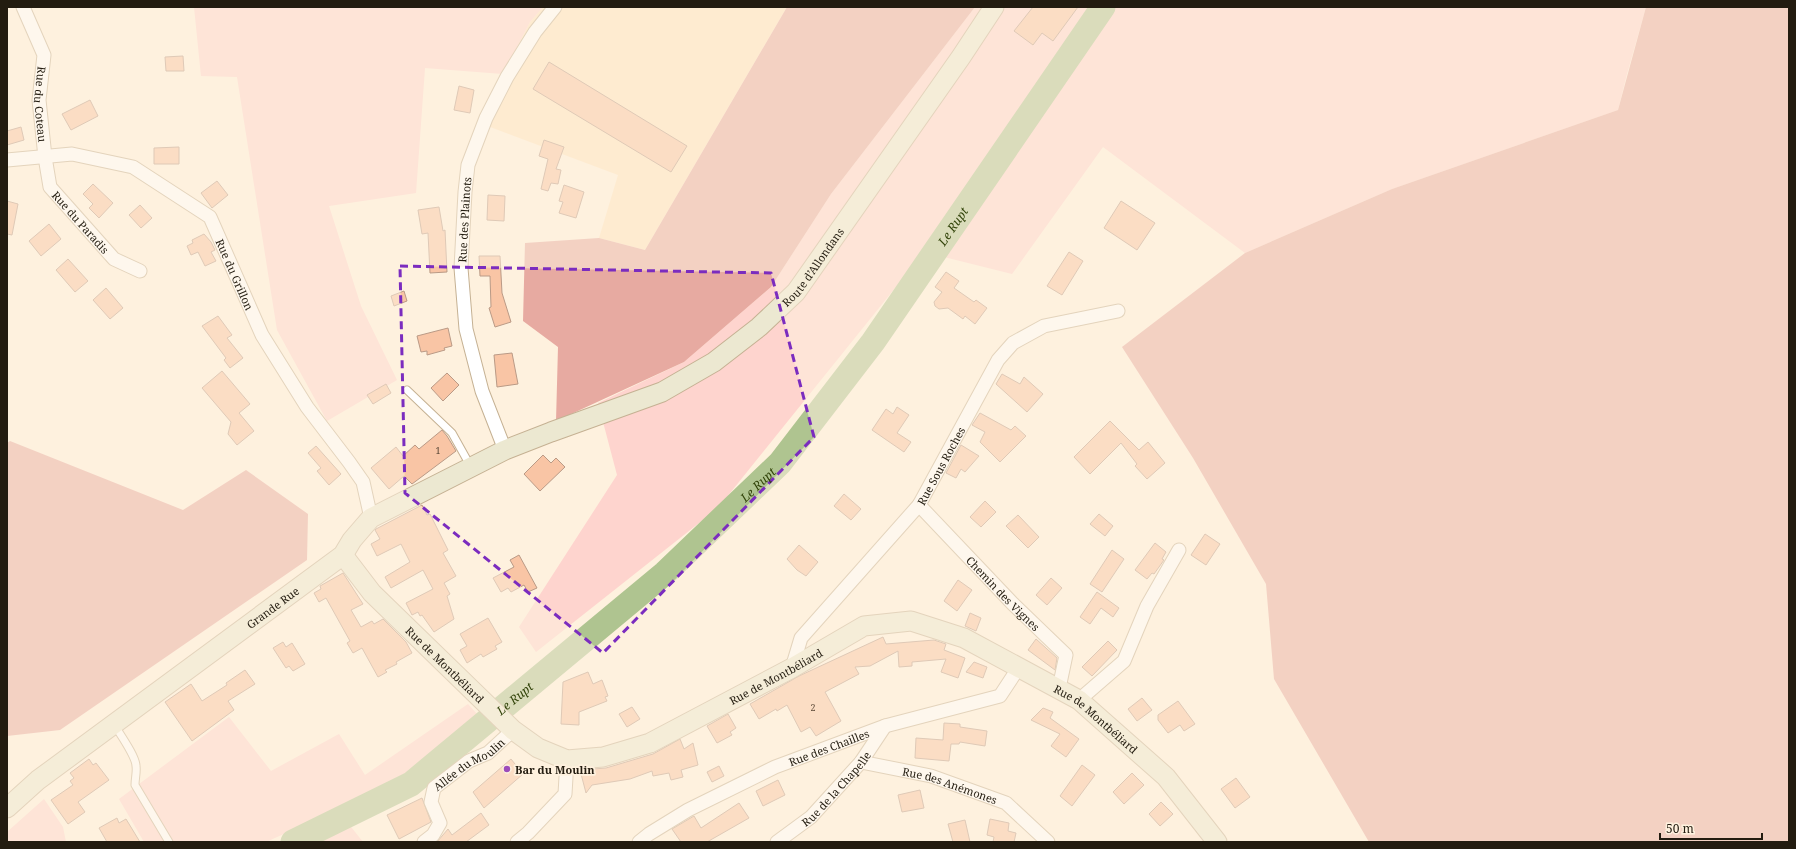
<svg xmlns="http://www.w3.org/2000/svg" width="1796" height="849" viewBox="0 0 1796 849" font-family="'Noto Serif',serif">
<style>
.built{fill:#ffe5bf}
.green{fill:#fed4ce}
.forest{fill:#e7aaa1}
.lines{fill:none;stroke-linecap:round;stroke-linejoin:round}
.river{stroke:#afc490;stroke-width:25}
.building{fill:#f9c5a5;stroke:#ba9a86}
.lane-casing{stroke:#c5b193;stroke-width:9}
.street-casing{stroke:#c5b193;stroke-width:15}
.secondary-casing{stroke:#c5b193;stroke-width:21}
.lane{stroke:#fff;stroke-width:7}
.street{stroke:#fff;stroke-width:13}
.secondary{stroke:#ece8d1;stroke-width:19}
.marked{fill:none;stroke:#7b2cbf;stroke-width:3;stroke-dasharray:8 5;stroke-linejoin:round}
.poi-dot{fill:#9c4bbb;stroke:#fef1de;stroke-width:1.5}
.labels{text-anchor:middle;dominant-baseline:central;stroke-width:3.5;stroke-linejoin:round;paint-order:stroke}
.number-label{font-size:9px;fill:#584635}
.street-label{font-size:11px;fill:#231c10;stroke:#fef1de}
.poi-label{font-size:11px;font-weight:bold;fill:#231c10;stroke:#fef1de;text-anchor:start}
.water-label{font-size:12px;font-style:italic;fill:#32440a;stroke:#fef1de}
</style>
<rect width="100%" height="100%" fill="#fef1de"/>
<path class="built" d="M 543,7 L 787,7 L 645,250 L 599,238 L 618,175 L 477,122 L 530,22 Z"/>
<path class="green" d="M 194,7 L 543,7 L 530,22 L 503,74 L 425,68 L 416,193 L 329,206 L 361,306 L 397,380 L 327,421 L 277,330 L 237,77 L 201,76 Z
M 975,7 L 1646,7 L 1627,74 L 1618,110 L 1392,189 L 1245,253 L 1103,147 L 1012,274 L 924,252 L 718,508 L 536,652 L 519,627 L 617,475 L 598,403 L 684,362 L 771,287 L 831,194 Z
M 468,704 L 477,714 L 424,764 L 400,779 L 368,796 L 266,842 L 144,842 L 119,799 L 229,717 L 271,771 L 339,734 L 365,775 Z
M 44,799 L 63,827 L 66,842 L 7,842 L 7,832 Z
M 340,813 L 363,842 L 280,842 Z"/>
<path class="forest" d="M 787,7 L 975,7 L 831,194 L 771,287 L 684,362 L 556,421 L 558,347 L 523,321 L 525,243 L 599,238 L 645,250 Z
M 1646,7 L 1789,7 L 1789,842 L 1369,842 L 1274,679 L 1266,584 L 1193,458 L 1122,347 L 1245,253 L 1392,189 L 1618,110 Z
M 10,441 L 183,510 L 246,470 L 308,514 L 307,560 L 60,730 L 7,736 L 7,443 Z"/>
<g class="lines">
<path class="river" id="s1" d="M 293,842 L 411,784 L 665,573 L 780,463 L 873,342 L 1103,7"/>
</g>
<path class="building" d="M 1033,7 L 1078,7 L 1053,41 L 1042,33 L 1033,45 L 1014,31 Z
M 183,56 L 184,71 L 166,71 L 165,57 Z
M 549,62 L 687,146 L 671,172 L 533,89 Z
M 459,86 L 474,90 L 470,113 L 454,110 Z
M 90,100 L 98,116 L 71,130 L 62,114 Z
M 21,127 L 24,140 L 7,145 L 7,131 Z
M 544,140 L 564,147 L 556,169 L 561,170 L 558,184 L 551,183 L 548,191 L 541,189 L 548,159 L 539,156 Z
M 179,147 L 179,164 L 154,164 L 154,148 Z
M 217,181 L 228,195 L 212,208 L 201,193 Z
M 93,184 L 113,203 L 99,218 L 89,208 L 93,204 L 83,194 Z
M 564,185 L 584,192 L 576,218 L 559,213 L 563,202 L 559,201 Z
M 488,195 L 505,196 L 504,221 L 487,220 Z
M 7,201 L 18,204 L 12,235 L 7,234 Z
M 1121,201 L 1155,223 L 1137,250 L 1104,228 Z
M 140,205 L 152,218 L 141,228 L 129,215 Z
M 439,207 L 443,231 L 445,230 L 447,272 L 430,273 L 428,233 L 422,234 L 418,210 Z
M 49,224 L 61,239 L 41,256 L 29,241 Z
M 204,234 L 211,242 L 215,250 L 211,252 L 216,261 L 205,266 L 198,252 L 191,255 L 187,246 L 193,243 L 192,240 Z
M 1069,252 L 1083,261 L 1062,295 L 1047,286 Z
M 479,256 L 500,256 L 502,293 L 511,322 L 495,327 L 489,308 L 491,307 L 490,276 L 480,276 Z
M 68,259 L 88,281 L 75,292 L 56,270 Z
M 946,272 L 959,281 L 954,288 L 974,302 L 976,300 L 987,308 L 975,324 L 965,316 L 963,319 L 948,308 L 939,309 L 935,306 L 934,302 L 942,292 L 935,287 Z
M 106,288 L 123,308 L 110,319 L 93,300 Z
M 404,291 L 407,301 L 394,306 L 391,296 Z
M 218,316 L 232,335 L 227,338 L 243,358 L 230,368 L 224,360 L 226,358 L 202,326 Z
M 448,328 L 452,346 L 444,348 L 445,350 L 427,355 L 427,351 L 421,352 L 417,336 Z
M 512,353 L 518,384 L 497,387 L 494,355 Z
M 222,371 L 250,404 L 239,413 L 254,431 L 237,445 L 228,434 L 231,422 L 202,388 Z
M 447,373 L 459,385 L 443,401 L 431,388 Z
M 1002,374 L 1020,384 L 1024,377 L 1043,394 L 1027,412 L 996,384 Z
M 386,384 L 391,393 L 373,404 L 367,395 Z
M 897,407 L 909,415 L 897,433 L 911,442 L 904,452 L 872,430 L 886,409 L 893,414 Z
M 980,413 L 1011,430 L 1015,426 L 1026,436 L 1000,462 L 980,442 L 985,432 L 972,425 Z
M 1110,421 L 1139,450 L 1148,442 L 1165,463 L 1147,479 L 1135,466 L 1137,464 L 1121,443 L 1090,474 L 1074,457 Z
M 442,430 L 447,436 L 456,451 L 412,484 L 404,476 L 389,489 L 371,468 L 396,447 L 403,456 L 415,445 L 419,449 Z
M 961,445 L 979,456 L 965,472 L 961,469 L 956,478 L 946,473 Z
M 316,446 L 341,474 L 329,485 L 317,471 L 321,468 L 308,453 Z
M 543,455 L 551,463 L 556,458 L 565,467 L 540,491 L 524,474 Z
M 844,494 L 861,509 L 851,520 L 834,506 Z
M 985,501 L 996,512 L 981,527 L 970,517 Z
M 422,505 L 427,515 L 430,514 L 448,550 L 443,553 L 456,576 L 444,583 L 450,594 L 447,596 L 454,619 L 434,632 L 422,615 L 420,616 L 418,612 L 412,615 L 406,603 L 433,589 L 423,570 L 391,588 L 385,577 L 410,562 L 401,544 L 377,556 L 371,544 L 380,539 L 375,530 L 376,529 Z
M 1099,514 L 1113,526 L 1105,536 L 1090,524 Z
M 1018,515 L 1039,537 L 1028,548 L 1006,526 Z
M 1205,534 L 1220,544 L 1206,565 L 1191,555 Z
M 1155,543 L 1166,552 L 1162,559 L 1164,560 L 1154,574 L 1152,573 L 1147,579 L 1135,570 Z
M 799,545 L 818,562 L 806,576 L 797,570 L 787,559 Z
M 1112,550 L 1124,559 L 1102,592 L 1090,584 Z
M 519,555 L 537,588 L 528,592 L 524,585 L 511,592 L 508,588 L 501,592 L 493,578 L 514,567 L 510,560 Z
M 343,573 L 363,604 L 351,610 L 361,627 L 372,621 L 374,624 L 383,619 L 406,642 L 412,653 L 396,662 L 397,664 L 385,670 L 387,672 L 378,677 L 362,648 L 353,653 L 347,643 L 350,641 L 326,598 L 319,602 L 314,593 L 321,589 L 320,586 Z
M 1051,578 L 1062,588 L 1047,605 L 1036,595 Z
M 958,580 L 972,590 L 957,611 L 944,601 Z
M 1097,592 L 1119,608 L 1113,617 L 1101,608 L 1090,624 L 1080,617 Z
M 970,613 L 981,618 L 976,631 L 965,626 Z
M 488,618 L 502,642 L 495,646 L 497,649 L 483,657 L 481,654 L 467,663 L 460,650 L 467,646 L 460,634 Z
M 883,637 L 886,644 L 934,640 L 946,644 L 944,650 L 965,658 L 958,678 L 941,672 L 946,659 L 912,662 L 912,666 L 899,667 L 898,651 L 870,666 L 855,667 L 859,674 L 825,692 L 841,721 L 816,736 L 810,727 L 801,732 L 787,705 L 777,711 L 776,709 L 759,719 L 750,704 L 799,676 Z
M 1036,639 L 1057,658 L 1055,670 L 1028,650 Z
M 1108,641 L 1117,650 L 1092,676 L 1082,667 Z
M 283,642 L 286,647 L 292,643 L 305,664 L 293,671 L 289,666 L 286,668 L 273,648 Z
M 974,662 L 987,667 L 983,678 L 966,672 Z
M 245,670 L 255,684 L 228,701 L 234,710 L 192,741 L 165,702 L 191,684 L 202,701 L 227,685 L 226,683 Z
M 588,672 L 593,684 L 602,680 L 608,696 L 605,697 L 607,701 L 579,712 L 579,725 L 561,724 L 563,682 Z
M 1142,698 L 1152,710 L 1137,721 L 1128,709 Z
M 1178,701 L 1195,724 L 1184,731 L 1180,725 L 1168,733 L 1158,720 L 1158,715 Z
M 632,707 L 640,719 L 627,727 L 619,714 Z
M 1043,708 L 1053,712 L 1050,718 L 1079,739 L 1066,757 L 1051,746 L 1060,734 L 1031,720 Z
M 728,714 L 736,728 L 730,732 L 732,735 L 717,743 L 707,726 Z
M 944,723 L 960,724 L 960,727 L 987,731 L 985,746 L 960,742 L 959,744 L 951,744 L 949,761 L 915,758 L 916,738 L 943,740 Z
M 680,739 L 684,749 L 693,743 L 698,765 L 681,770 L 683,777 L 671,780 L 669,773 L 653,776 L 652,771 L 630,779 L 592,785 L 586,793 L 580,770 L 606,768 L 653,754 Z
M 89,759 L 93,765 L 96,763 L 109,780 L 78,802 L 85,812 L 68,824 L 51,800 L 73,785 L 70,781 L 74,778 L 70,773 Z
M 511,759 L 523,774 L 484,808 L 473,792 Z
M 1082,765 L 1095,775 L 1072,806 L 1060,796 Z
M 719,766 L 724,776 L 712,782 L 707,772 Z
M 1132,773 L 1144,785 L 1124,804 L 1113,792 Z
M 1236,778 L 1250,797 L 1235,808 L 1221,789 Z
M 778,780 L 785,795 L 763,806 L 756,791 Z
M 920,790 L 924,808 L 902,812 L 898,795 Z
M 422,798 L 431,822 L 399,839 L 387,815 Z
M 1161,802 L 1173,814 L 1160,826 L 1149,814 Z
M 739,803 L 749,818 L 707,842 L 681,842 L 672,829 L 694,816 L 701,828 Z
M 481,813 L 489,825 L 466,842 L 437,842 L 448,829 L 452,835 Z
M 117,818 L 119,823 L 126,819 L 140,842 L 107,842 L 99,828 Z
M 990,819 L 1009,823 L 1008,831 L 1016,833 L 1014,842 L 993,842 L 994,837 L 987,835 Z
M 965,820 L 970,842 L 953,842 L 948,824 Z"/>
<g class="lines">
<g class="lane-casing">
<path id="lane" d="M 407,390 L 452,433 L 471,467
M 114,724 C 119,733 136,756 136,766 C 137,772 135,778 135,785 L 169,842"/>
</g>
<g class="street-casing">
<g id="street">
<path id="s2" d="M 23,7 L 44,55 L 39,100 L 45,157 L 50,187 L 114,259 L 140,271"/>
<path id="s3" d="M 7,160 L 72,154 L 133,167 L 210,217 L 262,335 L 307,407 L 349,462 L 363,482 L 371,518"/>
<path id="s4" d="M 505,450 L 482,391 L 466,329 L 461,268 L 465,192 L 468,165 L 486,118 L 507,77 L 535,32 L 555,7"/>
<path id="s5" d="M 919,505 L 1013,604 L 1066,655 L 1059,688"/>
<path id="s6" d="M 792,668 L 801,638 L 919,505 L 998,360 L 1013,343 L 1044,326 L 1118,311"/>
<path d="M 1079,700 L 1124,661 L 1147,606 L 1179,550"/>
<path id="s7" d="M 861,762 L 931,776 L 1006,803 L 1048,842"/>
<path id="s8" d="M 424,842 L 433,835 L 440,823 L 431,802 L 434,788 L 469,761 L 488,753 L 513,730"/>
<path d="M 517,842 L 528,833 L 565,794 L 567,760"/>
<path id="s9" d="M 639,842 L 649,834 L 688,810 L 775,767 L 885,726 L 1000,696 L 1019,667"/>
<path id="s10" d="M 777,842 L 811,817 L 861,762 L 885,726"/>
</g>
</g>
<g class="secondary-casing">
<g id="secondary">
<path id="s11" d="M 343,555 L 372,593 L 513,730 L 538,748 L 567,760 L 603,757 L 650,743 L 792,668 L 864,626 L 911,621 L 964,638 L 1079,700 L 1166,777 L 1217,842"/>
<path id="s12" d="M 7,808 L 38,780 L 343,555 L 352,540 L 371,518 L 505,450 L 551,432 L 662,392 L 714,362 L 759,327 L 796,292 L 961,57 L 994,7"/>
</g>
</g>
<use href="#lane" class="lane"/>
<use href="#street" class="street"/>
<use href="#secondary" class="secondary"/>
</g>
<path d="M0 0H1796V849H0ZM 400,266 L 771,273 L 814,437 L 603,653 L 405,493 Z" fill="#fef1de" fill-opacity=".55" fill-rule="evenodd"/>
<path class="marked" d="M 400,266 L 771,273 L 814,437 L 603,653 L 405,493 Z"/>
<circle class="poi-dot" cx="507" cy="769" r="4"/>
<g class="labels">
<g class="number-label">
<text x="438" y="450">1</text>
<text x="813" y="707">2</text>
</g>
<g class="street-label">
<text stroke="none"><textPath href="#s2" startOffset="102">Rue du Coteau</textPath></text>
<text stroke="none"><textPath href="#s4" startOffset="237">Rue des Plainots</textPath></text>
<text stroke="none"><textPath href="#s2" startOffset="232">Rue du Paradis</textPath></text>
<text stroke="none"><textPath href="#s12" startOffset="983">Route d’Allondans</textPath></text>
<text stroke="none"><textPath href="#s3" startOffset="282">Rue du Grillon</textPath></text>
<text stroke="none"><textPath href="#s6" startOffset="254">Rue Sous Roches</textPath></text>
<text stroke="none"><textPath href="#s5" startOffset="122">Chemin des Vignes</textPath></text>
<text stroke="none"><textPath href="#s12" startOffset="333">Grande Rue</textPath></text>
<text stroke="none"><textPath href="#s11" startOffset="150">Rue de Montbéliard</textPath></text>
<text stroke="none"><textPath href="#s11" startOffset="534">Rue de Montbéliard</textPath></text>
<text stroke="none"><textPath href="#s11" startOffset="894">Rue de Montbéliard</textPath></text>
<text stroke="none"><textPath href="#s9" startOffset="213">Rue des Chailles</textPath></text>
<text stroke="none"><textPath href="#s8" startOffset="105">Allée du Moulin</textPath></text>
<text stroke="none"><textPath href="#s7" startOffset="92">Rue des Anémones</textPath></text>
<text stroke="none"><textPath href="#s10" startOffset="80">Rue de la Chapelle</textPath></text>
</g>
<g class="poi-label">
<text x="515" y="769">Bar du Moulin</text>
</g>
<g class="water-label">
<text stroke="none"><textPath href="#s1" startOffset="914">Le Rupt</textPath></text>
<text stroke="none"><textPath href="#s1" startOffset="590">Le Rupt</textPath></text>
<text stroke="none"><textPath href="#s1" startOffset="266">Le Rupt</textPath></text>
</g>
</g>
<rect width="1796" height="849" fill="none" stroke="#231c10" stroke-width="16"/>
<path d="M1660 833v6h102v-6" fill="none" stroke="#231c10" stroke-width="2"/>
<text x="1666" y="833" font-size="12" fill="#231c10" stroke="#fef1de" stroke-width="3" paint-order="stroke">50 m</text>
</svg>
